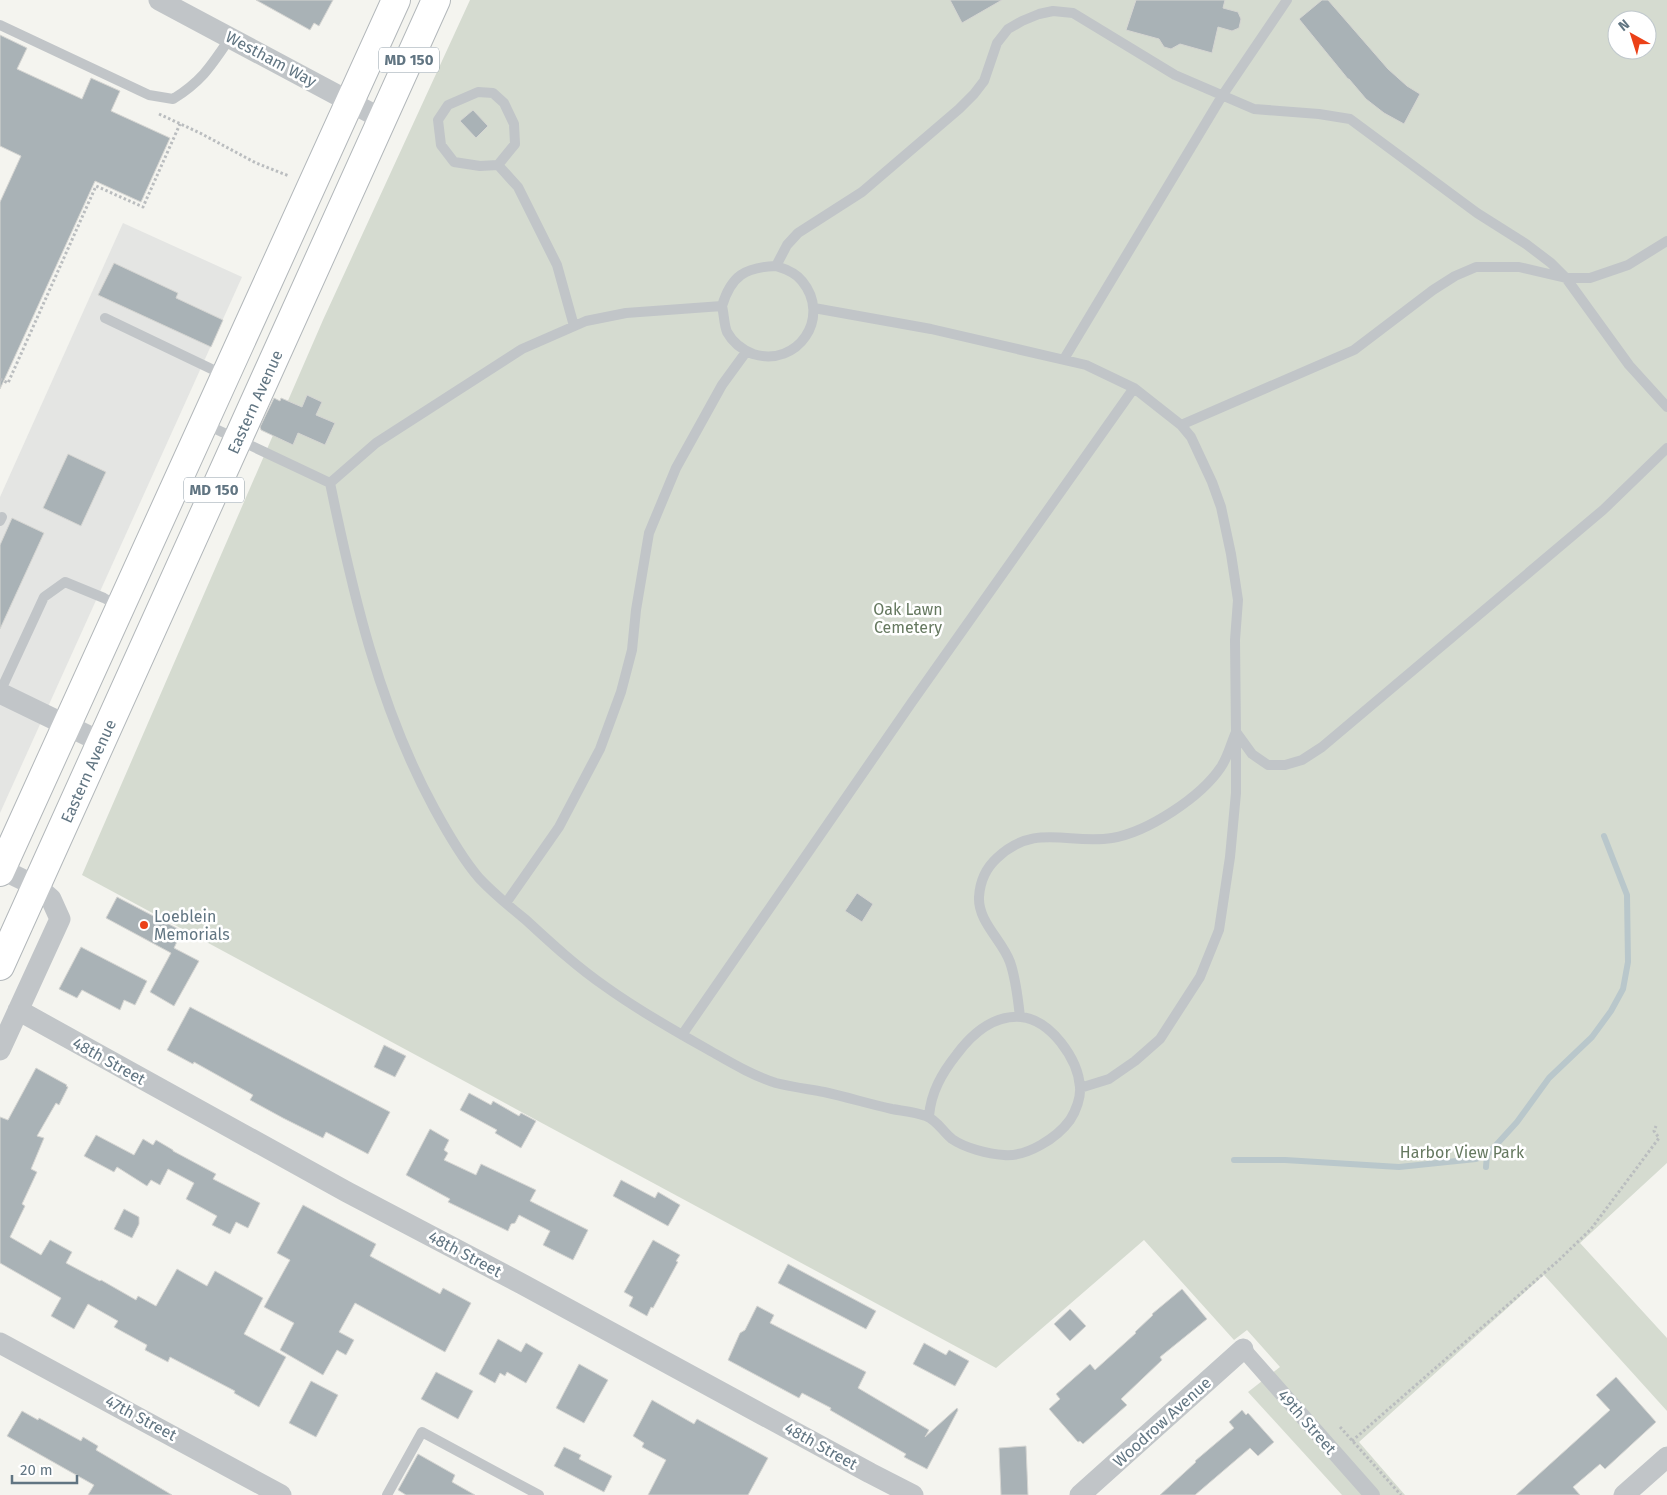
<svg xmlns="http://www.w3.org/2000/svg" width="1667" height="1495" viewBox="0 0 1667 1495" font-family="'Fira Sans',sans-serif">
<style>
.built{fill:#e4e5e3}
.green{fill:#d5dbd0;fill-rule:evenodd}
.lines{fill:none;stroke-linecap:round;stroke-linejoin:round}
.stream{stroke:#b9c7cb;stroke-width:6}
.building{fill:#a9b2b6;stroke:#d5d5d2}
.primary-casing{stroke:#b2b7ba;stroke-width:30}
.path{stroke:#babdbf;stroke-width:3;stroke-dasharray:2.5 2.5;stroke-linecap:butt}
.service{stroke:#c1c5c8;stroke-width:10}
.pedestrian{stroke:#c1c5c8;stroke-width:16}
.minor{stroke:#c1c5c8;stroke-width:21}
.primary{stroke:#fff;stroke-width:28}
.poi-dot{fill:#eb4118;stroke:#fff;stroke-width:2}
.labels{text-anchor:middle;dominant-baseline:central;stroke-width:5;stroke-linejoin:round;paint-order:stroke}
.shield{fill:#fff;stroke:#909ea8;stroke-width:1}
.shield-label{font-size:15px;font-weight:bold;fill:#617582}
.street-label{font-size:16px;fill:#617582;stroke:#fff}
.park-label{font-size:16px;fill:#667960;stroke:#fff}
.poi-label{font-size:16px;fill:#617582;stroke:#fff;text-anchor:start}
</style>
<rect width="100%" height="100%" fill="#f4f4ef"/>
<path class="built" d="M 123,223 L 242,277 L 0,813 L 0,497 Z"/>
<path class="green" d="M 470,0 L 1667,0 L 1667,1163 L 1580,1243 L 1667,1338 L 1667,1411 L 1544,1275 L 1359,1442 L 1405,1495 L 1342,1495 L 1248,1392 L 1280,1367 L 1247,1330 L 1234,1340 L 1144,1240 L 996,1368 L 82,875 L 323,320 ZM 1617,20 L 1647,20 L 1647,50 L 1617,50 Z"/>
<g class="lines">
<path class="stream" d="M 1234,1160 L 1285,1160 L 1399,1167 L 1476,1159 L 1487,1155 L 1517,1122 L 1549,1078 L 1592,1037 L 1611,1011 L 1623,989 L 1628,962 L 1627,895 L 1604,836
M 1486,1167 L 1487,1155"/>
</g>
<path class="building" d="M 256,0 L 333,0 L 319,26 L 314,23 L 310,30 Z
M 950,0 L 1002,0 L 962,23 Z
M 1136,0 L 1225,0 L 1223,8 L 1238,12 L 1241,19 L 1239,28 L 1232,31 L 1218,27 L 1212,53 L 1180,44 L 1171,49 L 1164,47 L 1159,39 L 1126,30 Z
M 1322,0 L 1328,0 L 1388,69 L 1407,86 L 1420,94 L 1404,124 L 1384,113 L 1366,99 L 1349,79 L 1348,79 L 1299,19 Z
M 0,35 L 27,48 L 17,69 L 82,99 L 91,78 L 120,91 L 111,111 L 170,138 L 141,202 L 95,181 L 0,389 L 0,202 L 21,156 L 0,146 Z
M 473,110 L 488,126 L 476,138 L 460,121 Z
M 114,263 L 178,293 L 176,298 L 223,320 L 211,347 L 98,295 Z
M 307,395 L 322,402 L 316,415 L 335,423 L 325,445 L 298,433 L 293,445 L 261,430 L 260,427 L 274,398 L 280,401 L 281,398 L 302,407 Z
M 68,454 L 106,472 L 81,526 L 43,508 Z
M 12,518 L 44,533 L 0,629 L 0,545 Z
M 857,893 L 873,904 L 862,922 L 845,911 Z
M 117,897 L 182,931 L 174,948 L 199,961 L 174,1006 L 150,992 L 171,953 L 106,918 Z
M 81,947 L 147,981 L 135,1005 L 124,1000 L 120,1010 L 82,990 L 77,998 L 59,989 Z
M 190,1007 L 390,1112 L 368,1154 L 326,1132 L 323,1138 L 283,1118 L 250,1100 L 253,1095 L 194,1062 L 193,1064 L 167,1050 Z
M 384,1045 L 406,1056 L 395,1077 L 374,1067 Z
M 36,1068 L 67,1085 L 66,1086 L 68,1087 L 59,1105 L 56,1103 L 37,1136 L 44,1138 L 31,1169 L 37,1172 L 22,1204 L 25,1206 L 10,1237 L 41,1255 L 50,1240 L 72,1252 L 66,1263 L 100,1281 L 101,1280 L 136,1300 L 138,1296 L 156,1306 L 177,1269 L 207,1286 L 215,1271 L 263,1298 L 244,1334 L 286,1357 L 259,1407 L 234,1393 L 235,1391 L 170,1357 L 168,1362 L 145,1350 L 147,1345 L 114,1327 L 118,1321 L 88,1304 L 74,1329 L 51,1316 L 61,1298 L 0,1263 L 0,1117 L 8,1120 Z
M 469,1093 L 491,1105 L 493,1101 L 519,1116 L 521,1113 L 536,1121 L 521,1148 L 495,1133 L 497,1130 L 460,1110 Z
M 430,1129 L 449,1140 L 444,1150 L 448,1153 L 444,1160 L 476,1175 L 481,1164 L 536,1190 L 530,1201 L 588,1230 L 573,1260 L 543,1245 L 550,1231 L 519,1215 L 515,1223 L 511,1224 L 508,1231 L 448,1202 L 450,1199 L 406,1175 Z
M 96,1135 L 134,1155 L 143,1139 L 153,1145 L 156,1140 L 173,1150 L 173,1151 L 216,1174 L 213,1179 L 260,1203 L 248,1228 L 236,1222 L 230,1234 L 212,1225 L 217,1216 L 186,1199 L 194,1183 L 168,1169 L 160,1185 L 151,1180 L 147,1186 L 117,1167 L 114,1172 L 84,1156 Z
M 621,1180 L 655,1198 L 658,1192 L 680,1205 L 668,1226 L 613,1196 Z
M 303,1205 L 376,1244 L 370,1256 L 440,1294 L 443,1288 L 471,1303 L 445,1352 L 355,1303 L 339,1332 L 354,1340 L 346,1355 L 337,1350 L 323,1375 L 280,1350 L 294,1323 L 264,1307 L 290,1260 L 277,1253 Z
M 124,1209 L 139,1217 L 139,1224 L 132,1238 L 114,1229 Z
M 653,1240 L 680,1255 L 676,1261 L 678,1262 L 653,1308 L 651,1307 L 647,1316 L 629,1306 L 633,1297 L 624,1292 Z
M 788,1264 L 876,1311 L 866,1329 L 778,1283 Z
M 1182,1289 L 1207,1319 L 1160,1357 L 1162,1360 L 1121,1399 L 1127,1405 L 1083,1444 L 1080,1441 L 1078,1442 L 1049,1409 L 1060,1399 L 1056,1394 L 1090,1364 L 1095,1370 L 1136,1333 L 1135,1332 L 1153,1315 L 1152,1314 Z
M 757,1306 L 774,1315 L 770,1323 L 866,1372 L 858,1388 L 929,1430 L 925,1437 L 957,1408 L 958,1410 L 927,1469 L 904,1457 L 906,1454 L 830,1410 L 831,1408 L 802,1393 L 799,1398 L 728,1360 L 740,1333 L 745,1330 Z
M 1070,1309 L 1086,1326 L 1070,1341 L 1054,1324 Z
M 498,1339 L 521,1352 L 526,1343 L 543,1353 L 526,1383 L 507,1372 L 505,1376 L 500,1373 L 495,1383 L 479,1374 Z
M 924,1343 L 946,1355 L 949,1350 L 969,1361 L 955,1386 L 913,1364 Z
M 579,1364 L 608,1380 L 584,1423 L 556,1408 Z
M 436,1372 L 473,1391 L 458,1419 L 421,1399 Z
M 1616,1377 L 1656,1422 L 1605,1469 L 1600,1464 L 1573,1487 L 1580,1495 L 1516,1495 L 1610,1410 L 1596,1395 Z
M 311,1381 L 338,1395 L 316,1437 L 289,1423 Z
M 652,1400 L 694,1424 L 697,1419 L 706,1424 L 768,1458 L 748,1495 L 648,1495 L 666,1460 L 642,1447 L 644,1443 L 633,1436 Z
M 1242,1410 L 1246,1415 L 1248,1413 L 1274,1442 L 1258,1456 L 1250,1448 L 1195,1495 L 1160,1495 L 1196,1462 L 1195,1461 L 1234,1428 L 1229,1422 Z
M 22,1411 L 38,1420 L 39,1418 L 81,1441 L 83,1437 L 98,1446 L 96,1450 L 172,1495 L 88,1495 L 94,1485 L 7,1436 Z
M 1026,1446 L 1028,1495 L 1001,1495 L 999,1448 Z
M 564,1447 L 581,1455 L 579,1459 L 612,1476 L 604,1492 L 554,1466 Z
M 418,1454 L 455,1475 L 452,1482 L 475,1495 L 406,1495 L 398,1490 Z"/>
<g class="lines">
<g class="primary-casing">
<g id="primary">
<path d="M 0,872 L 396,0"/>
<path id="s1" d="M 0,966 L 436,0"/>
</g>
</g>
<path class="path" d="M 159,114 L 200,133 L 256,163 L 289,176
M 0,379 L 8,383 L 96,186 L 143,207 L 180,124
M 1340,1427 L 1401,1495
M 1352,1441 L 1559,1260 L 1591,1229 L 1659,1138 L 1654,1131 L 1656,1126"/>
<path class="service" d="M 0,25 L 149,95 L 173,99 C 202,81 211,66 230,38
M 498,165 L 515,144 L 514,124 L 504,103 L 493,93 L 478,92 L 448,105 L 438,120 L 441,145 L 454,162 L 480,166 L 498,165 L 518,187 L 557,265 L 574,326
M 722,306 C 724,314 724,325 727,332 C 733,343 743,350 753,354 C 798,368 832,317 802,281 C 796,273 786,269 776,266
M 814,308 L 931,329 L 1086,365 L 1134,388 L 1181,425 L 1191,437 L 1212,482 L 1221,507 L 1231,554 L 1238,600 L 1235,640 L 1236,732 L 1252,754 L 1268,765 L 1285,765 L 1302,760 L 1322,747 L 1603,510 L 1667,448
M 105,318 L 224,375
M 1064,359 L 1222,96 L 1287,0
M 205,424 L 330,483 L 376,443 L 522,349 L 586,321 L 626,313 L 722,306 C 731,276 745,267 776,266 L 787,245 L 798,233 L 862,192 L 959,109 L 974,94 L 984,81 L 997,43 L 1008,29 L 1022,21 L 1039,14 L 1053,11 L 1073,13 L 1175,75 L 1254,109 L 1319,114 L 1350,119 L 1477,213 L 1526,244 L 1551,263 L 1566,278 L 1629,365 L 1667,407
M 1181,425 L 1354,350 L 1433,290 L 1455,276 L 1476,267 L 1519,267 L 1566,278 L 1590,278 L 1628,265 L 1667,241
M 330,483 C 353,594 379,707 434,808 C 447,832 461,857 479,878 C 493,893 510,907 526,920 C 552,944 577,967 606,987 C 638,1010 673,1030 707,1049 C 730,1062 751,1075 776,1083 C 792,1087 808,1089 824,1092 C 847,1097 869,1104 892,1109 C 903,1111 915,1112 926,1116 C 937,1120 943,1132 952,1139 C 965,1148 988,1154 1004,1155 C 1027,1157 1057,1138 1070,1120 C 1076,1111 1081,1097 1080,1087 C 1078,1059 1051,1020 1021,1017 C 994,1015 972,1034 957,1054 C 942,1073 931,1092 929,1116
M 0,521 L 2,517
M 0,692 L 44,597 L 65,582 L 104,598 L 120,607
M 506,903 L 559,827 L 600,749 L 621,692 L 632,650 L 636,610 L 649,533 L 676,468 L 722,385 L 746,352
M 1020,1017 C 1018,999 1016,979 1010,962 C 1002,940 978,922 979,897 C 980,881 986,868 997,858 C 1035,822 1069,845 1112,838 C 1148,832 1201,797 1221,767 C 1228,757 1231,743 1236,732
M 682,1035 L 912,702 L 1134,388
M 1080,1088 L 1109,1079 L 1135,1061 L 1160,1039 L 1200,977 L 1219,930 L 1230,857 L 1236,793 L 1236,737
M 387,1495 L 422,1432 L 539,1495"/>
<path class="pedestrian" d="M 1243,1349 L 1372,1495"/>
<path class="minor" d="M 159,0 L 382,119
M 0,693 L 101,742
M 18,1010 L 347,1192 L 522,1284 L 870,1473 L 913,1495
M 0,1050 L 60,919 L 51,899 L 36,886 L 1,869
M 0,1343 L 281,1495
M 1080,1495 L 1243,1349
M 1624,1495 L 1667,1457"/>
<use href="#primary" class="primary"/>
</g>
<circle class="poi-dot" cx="144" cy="925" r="5"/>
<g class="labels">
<g class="shield">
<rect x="379" y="47.5" width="60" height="25" rx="4"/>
<rect x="184" y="477.5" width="60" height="25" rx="4"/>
</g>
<g class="shield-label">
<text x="409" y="60">MD 150</text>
<text x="214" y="490">MD 150</text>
</g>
<g class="street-label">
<text transform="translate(271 59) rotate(28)">Westham Way</text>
<text stroke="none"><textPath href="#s1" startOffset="619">Eastern Avenue</textPath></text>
<text stroke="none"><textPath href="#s1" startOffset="214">Eastern Avenue</textPath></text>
<text transform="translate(109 1061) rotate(29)">48th Street</text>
<text transform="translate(465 1254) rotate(28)">48th Street</text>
<text transform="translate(141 1418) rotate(28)">47th Street</text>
<text transform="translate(1162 1422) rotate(-42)">Woodrow Avenue</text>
<text transform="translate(1307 1422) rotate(49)">49th Street</text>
<text transform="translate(821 1446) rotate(29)">48th Street</text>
</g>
<g class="park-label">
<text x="908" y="609">Oak Lawn<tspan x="908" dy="18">Cemetery</tspan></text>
<text x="1462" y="1152">Harbor View Park</text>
</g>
<g class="poi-label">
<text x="154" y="916">Loeblein<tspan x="154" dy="18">Memorials</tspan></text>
</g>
</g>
<g transform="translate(1632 35) rotate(321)"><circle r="24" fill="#ffffff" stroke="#c0c8cd"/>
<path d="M0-4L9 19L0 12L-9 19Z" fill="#eb4118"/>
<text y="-8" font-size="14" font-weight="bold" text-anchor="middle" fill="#617582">N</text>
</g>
<path d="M12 1475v8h65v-8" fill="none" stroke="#617582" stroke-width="2.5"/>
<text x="20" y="1475" font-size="15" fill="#617582" stroke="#ffffff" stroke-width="4" paint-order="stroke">20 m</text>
</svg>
